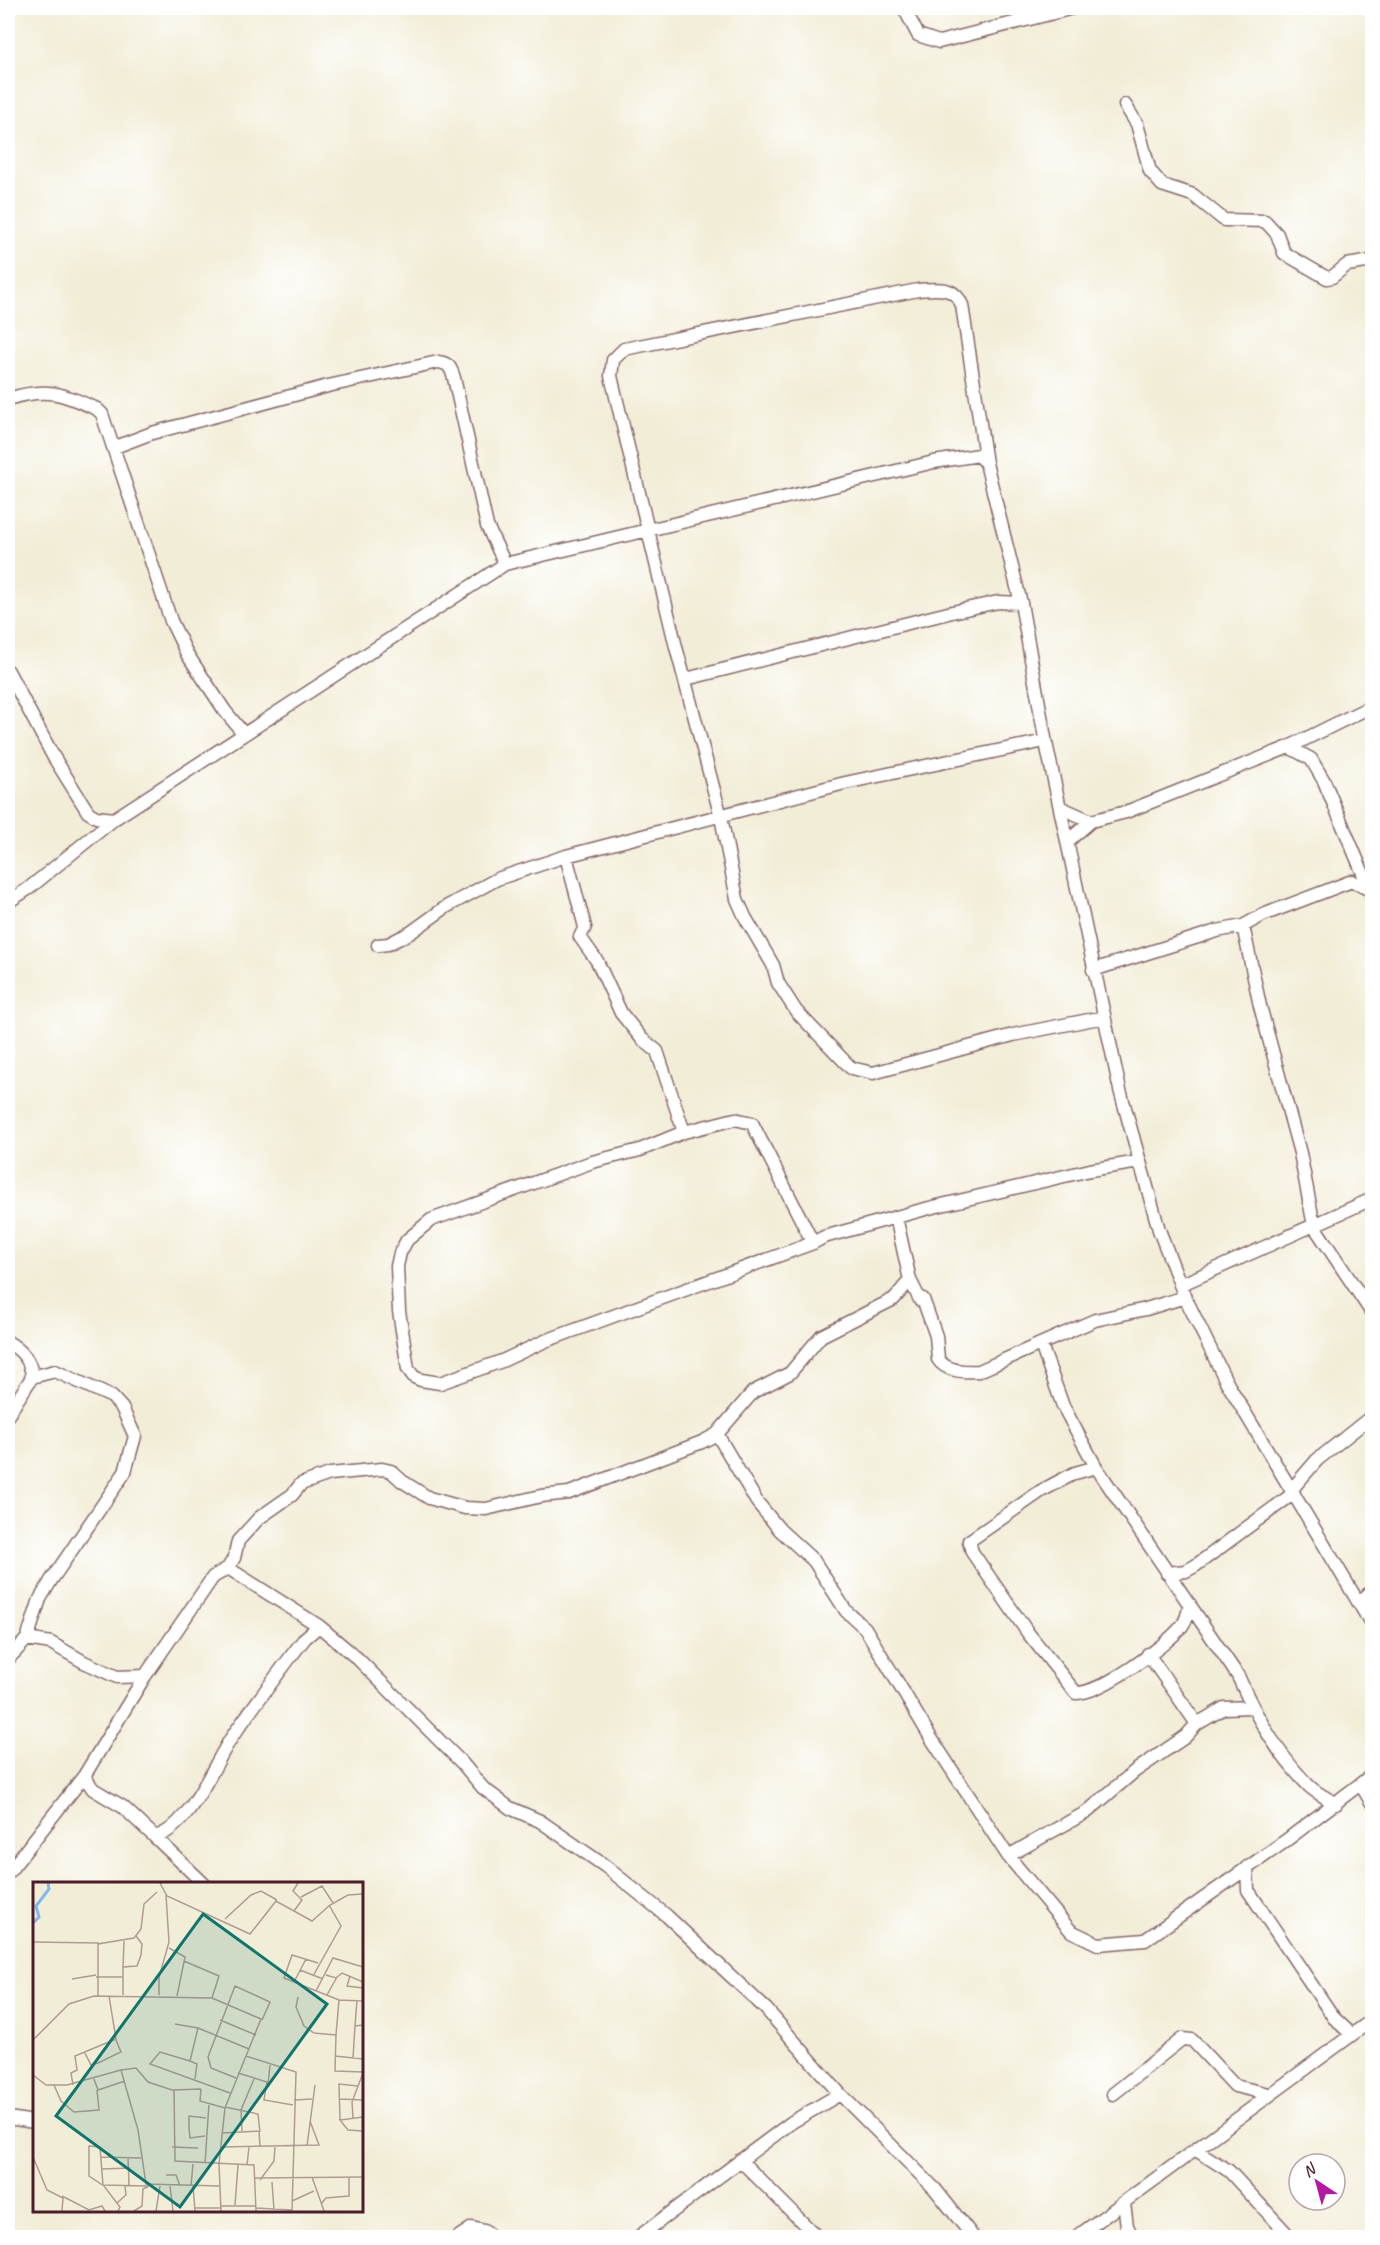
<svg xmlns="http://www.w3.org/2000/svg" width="1380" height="2245" viewBox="0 0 1380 2245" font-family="Caveat,sans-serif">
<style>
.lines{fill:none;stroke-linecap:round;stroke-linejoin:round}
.minor-casing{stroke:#856767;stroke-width:15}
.minor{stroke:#fff;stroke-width:12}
.inset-river{fill:none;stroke:#80b9f1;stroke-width:3}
.inset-road{fill:none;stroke:#af9b92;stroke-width:1.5}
.view{fill:#0f766e;fill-opacity:0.15;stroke:#0f766e;stroke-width:3}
.inset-edge{fill:none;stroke:#4a1f2b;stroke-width:3}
</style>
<rect width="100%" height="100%" fill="#fff"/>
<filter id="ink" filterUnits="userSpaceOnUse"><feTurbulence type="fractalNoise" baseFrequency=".0167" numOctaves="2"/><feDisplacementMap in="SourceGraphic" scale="12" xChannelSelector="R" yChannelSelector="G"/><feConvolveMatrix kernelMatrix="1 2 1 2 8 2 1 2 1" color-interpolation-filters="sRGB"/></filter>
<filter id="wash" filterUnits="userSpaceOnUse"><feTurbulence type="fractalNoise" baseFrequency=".008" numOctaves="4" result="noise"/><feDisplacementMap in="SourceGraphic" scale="24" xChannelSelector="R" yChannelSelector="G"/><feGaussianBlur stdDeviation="1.35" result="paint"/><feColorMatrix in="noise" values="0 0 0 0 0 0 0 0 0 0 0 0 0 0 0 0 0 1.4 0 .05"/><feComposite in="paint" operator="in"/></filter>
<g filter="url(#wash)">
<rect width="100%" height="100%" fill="#f2edd7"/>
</g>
<g filter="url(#ink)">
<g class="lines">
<g class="minor-casing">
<path id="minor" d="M 904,8 L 918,35 L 939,42 L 1073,8
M 1019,8 L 1021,19
M 1125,105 L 1137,124 L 1150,171 L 1162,185 L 1193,195 L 1224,220 L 1265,221 L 1277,234 L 1284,253 L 1327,278 L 1332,277 L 1347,265 L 1372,261
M 8,399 C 47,387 60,393 97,409 L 102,414 L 171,621 L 187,654 L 225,711 L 243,733
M 115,447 L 152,433 L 328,386 L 438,362 C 449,363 451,368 454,378 L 487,526 L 505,564
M 986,463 L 962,305 C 954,285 937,289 918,290 L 624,349 L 613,360 L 611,376 L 676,647 L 721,817 L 737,899 L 745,917 L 773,965 L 778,983 L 796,1011 L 851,1068 L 873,1073 L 1013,1035 L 1104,1017
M 8,671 L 53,756 L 88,812 L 96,817 L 114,819
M 686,679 L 952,612 L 998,602 L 1021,603
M 1289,747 L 1311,759 L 1324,781 L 1370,890
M 1062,808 L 1091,821 L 1126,812 L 1289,747 L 1372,706
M 1068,841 L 1091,821
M 566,856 L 585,927 L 580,937 L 597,961 L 621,1013 L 642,1039 L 657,1051 L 684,1132
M 8,902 L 28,889 L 114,819 L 505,564 L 934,462 L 979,455 L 986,463 L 1021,603 L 1045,738 L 1120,1090 L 1159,1230 L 1185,1297 L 1226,1381 L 1372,1625
M 1243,926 L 1260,1006 L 1300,1153 L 1314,1226 L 1372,1313
M 378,945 L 388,944 L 410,933 L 446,907 L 497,879 L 566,856 L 845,783 L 1045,741
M 1093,970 L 1217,931 L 1243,926 L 1263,915 L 1352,881 L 1370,890 L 1372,895
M 896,1217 L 910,1280 L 920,1300 L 923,1299 L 936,1336 L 938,1359 C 946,1372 965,1372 979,1371 L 1095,1320 L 1146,1309 L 1185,1297
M 813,1243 L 752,1123 L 735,1119 L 684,1132 L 640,1150 L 592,1162 L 431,1220 L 407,1240 L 400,1253 L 397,1266 L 399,1311 L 408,1369 L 414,1377 L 421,1380 L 440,1383 L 502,1361 L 545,1341 L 813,1243 L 824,1237 L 929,1208 L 1090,1170 L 1139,1162
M 1180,1285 L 1372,1199
M 8,1342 C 22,1351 31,1360 32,1377 L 8,1415
M 1041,1345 L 1063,1406 L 1096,1467 L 1238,1676 C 1255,1715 1278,1755 1309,1786 C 1316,1793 1327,1798 1336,1804
M 717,1434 L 757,1502 L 780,1530 L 814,1561 L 846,1611 L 865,1628 L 931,1738 L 1008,1856 L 1071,1931 L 1098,1944 L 1145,1940 L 1284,1842 L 1372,1775
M 1096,1467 L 1075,1473 L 1041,1491 L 969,1541 L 972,1552 L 1028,1633 L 1076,1693 C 1100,1694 1166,1646 1182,1626 C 1187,1619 1188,1613 1190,1604
M 1292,1489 L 1317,1460 L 1372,1416
M 228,1568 L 234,1558 L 238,1541 L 259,1518 L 292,1495 L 301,1484 L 330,1474 L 382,1469 L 391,1471 L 402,1481 L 429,1498 L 465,1508 L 486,1509 L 541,1496 L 569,1493 L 702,1442 L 717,1434 L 753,1392 L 790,1373 L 821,1336 L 894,1299 L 910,1280
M 1167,1573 L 1186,1571 L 1195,1566 L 1294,1493
M 1359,1602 L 1372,1591
M 27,1639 L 51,1643 L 84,1662 L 117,1677 L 145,1676
M 1148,1654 L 1197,1724 L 1224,1708 L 1252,1707
M 8,1659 L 27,1639 L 40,1599 L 52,1579 L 125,1472 L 135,1436 L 122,1408 L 112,1397 L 55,1371 L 32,1377
M 84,1776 L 93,1789 L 123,1807 L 155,1837 C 191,1827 214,1762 234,1734 C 257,1702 281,1669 305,1638 L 319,1626
M 1361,1785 L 1372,1803
M 155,1837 L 204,1884
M 1008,1856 L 1087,1812 L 1135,1771 L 1185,1737 L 1197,1724
M 1247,1867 L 1248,1890 L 1334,2018 L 1351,2034
M 8,1873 L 84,1776 L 145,1676 L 213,1577 L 228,1568 L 319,1626 L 358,1659 L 462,1763 L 483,1788 L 510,1808 L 540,1821 L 605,1866 L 667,1916 L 766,2009 L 840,2094 L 935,2189 L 974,2238
M 1113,2094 L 1182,2039 L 1192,2040 L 1235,2086 L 1269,2094
M 8,2118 L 34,2122
M 1196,2150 L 1229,2171 L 1291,2238
M 740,2160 L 818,2238
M 1124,2203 L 1127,2226 L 1133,2238
M 457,2238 L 472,2228 L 484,2231 L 494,2238
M 637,2238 L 792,2122 L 840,2094
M 1075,2238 L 1372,2020"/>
</g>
<use href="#minor" class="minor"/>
</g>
</g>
<g transform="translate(33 1882)">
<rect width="330" height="330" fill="#f2edd7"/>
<path class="inset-river" d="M 0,41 L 6,35 L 3,24 L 16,7 L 15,1"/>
<path class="inset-road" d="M 127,1 L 134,14 L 217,52 L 243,19 L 279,39 L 297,23 L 315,13 L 330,12M 268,15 L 289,4 L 300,21M 261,29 L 269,18 L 260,9 L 265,1M 192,37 L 218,13 L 228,9 L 244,18M 0,60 L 66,61M 136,66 L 152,75 L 144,114M 151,79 L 186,94 L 179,116M 285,81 L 259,73 L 251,96 L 306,118 L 330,119M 90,85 L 91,59M 267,88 L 290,97M 293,93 L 303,96 L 309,91 L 330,100M 280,94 L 308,44 L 296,23M 317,94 L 314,104 L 330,106M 63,95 L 90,95M 39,97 L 63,93M 261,100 L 273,77M 283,109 L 300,76 L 330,85M 90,113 L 90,85 L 104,84 L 108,73 L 109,62 L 103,54M 126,113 L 126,95 L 136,60 L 133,13M 294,113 L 304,95M 65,114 L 65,62 L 101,56 L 108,47 L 111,22 L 124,10M 265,115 L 263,125 L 271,144 L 281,151 L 303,153 L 302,189 L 330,190M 187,138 L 223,153M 142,142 L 165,146 L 216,167M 322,144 L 324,118M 303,153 L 306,118M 0,158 L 36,122 L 61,114 L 179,116 L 228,137 L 192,226 L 186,282 L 188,329M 52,171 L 58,183 L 65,181 L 88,170 L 83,158M 213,174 L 263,190 L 259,329M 302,174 L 330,177M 320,176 L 322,144 L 330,143M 157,179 L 165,146M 88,188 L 103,186 L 115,200 L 139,208 L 168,207M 205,191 L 234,200 L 231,218 L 260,223M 0,193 L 13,203 L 34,203 L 88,188 L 105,248 L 113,302 L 187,304M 203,196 L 178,186 L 175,175 L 202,104 L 237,120 L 229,138M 61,197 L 65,208 L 92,199M 162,197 L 164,182 L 157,179 L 127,170 L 117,182 L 197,211M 235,202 L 237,183M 21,203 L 28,219 L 41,230 L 66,228 L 64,208M 40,203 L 38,191 L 44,188 L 42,174 L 83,157 L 76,114M 168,207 L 167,219 L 192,226M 141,208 L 142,279 L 221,283 L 223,329M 307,217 L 330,218M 261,218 L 279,217M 192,225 L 225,232 L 227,250M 330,235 L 307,238 L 315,248 L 330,249M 320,236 L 319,220 L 330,191M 307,238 L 306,202 L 325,204M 209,249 L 208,228 L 221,197M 189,251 L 226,249 L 227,264M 172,254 L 157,256 L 156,246 L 156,234 L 173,236M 274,264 L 282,203M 139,265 L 165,266M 188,265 L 286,263 L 277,239M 0,275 L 14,308 L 30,316 L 29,329M 68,275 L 108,276M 95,275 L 96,303M 172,282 L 176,221M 214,283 L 216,265M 68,287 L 97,286M 133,293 L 143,293 L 147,304M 279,295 L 291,329M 222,296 L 330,295M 227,298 L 241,279 L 242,264M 239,300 L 241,328M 137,304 L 140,329M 158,304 L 160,282M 160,304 L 162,329M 29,314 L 56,328 L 69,324 L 72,329M 259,319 L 281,309M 84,321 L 93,313 L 92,304M 288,322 L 293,316 L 316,314 L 316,295M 202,323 L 205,283M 188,324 L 222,324M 161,326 L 188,326M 223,326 L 259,328M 85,329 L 87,325 L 71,304 L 56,294 L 56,264 L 67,265 L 70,303 L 115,304M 101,329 L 109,324 L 110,307 L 116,304M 123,329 L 127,304"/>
<path class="view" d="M 170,32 L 294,122 L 147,325 L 23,234 Z"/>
<rect width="330" height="330" class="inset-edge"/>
</g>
<rect width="1380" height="2245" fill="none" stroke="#fff" stroke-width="30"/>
<g transform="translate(1317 2182) rotate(324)"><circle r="28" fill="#ffffff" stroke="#b7a5aa" stroke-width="1.5"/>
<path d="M0-4.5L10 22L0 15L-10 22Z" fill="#b5179e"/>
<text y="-9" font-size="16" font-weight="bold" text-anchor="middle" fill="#4a1f2b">N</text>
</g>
</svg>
